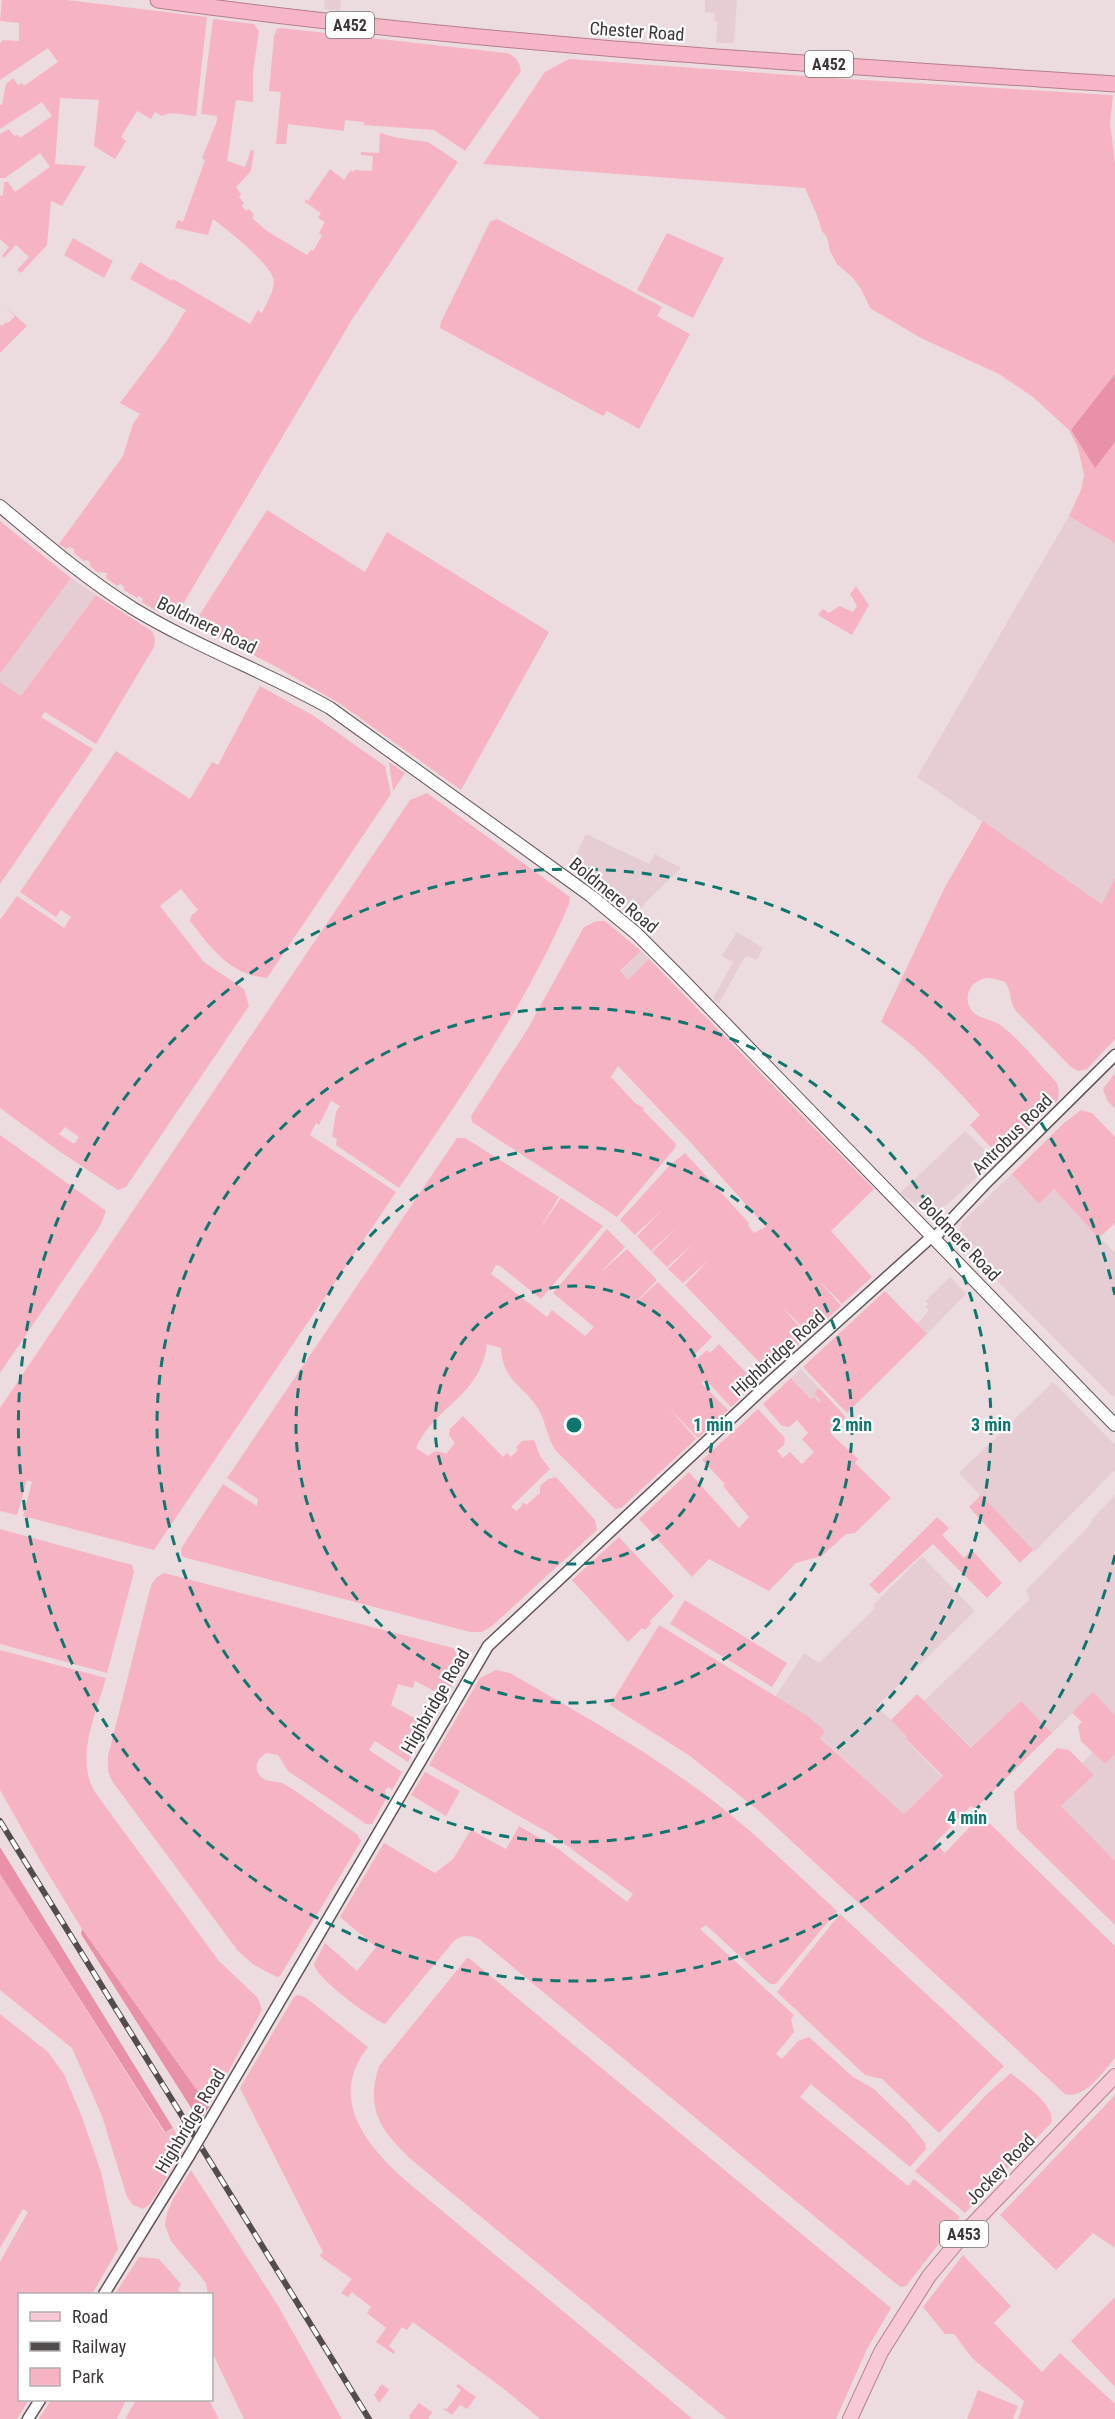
<svg xmlns="http://www.w3.org/2000/svg" width="1115" height="2419" viewBox="0 0 1115 2419" font-family="'Roboto Condensed',sans-serif">
<style>
.built{fill:#e5cdd3}
.green{fill:#f6b3c4;fill-rule:evenodd}
.forest{fill:#e891a8}
.lines{fill:none;stroke-linecap:round;stroke-linejoin:round}
.tertiary-casing{stroke:#625558;stroke-width:13}
.secondary-casing{stroke:#625558;stroke-width:14}
.primary-casing{stroke:#b57e8c;stroke-width:16}
.trunk-casing{stroke:#b57e8c;stroke-width:17}
.tertiary{stroke:#fff;stroke-width:10}
.secondary{stroke:#fff;stroke-width:12}
.primary{stroke:#f9c8d5;stroke-width:14}
.trunk{stroke:#f7b6c7;stroke-width:15}
.rail-casing{stroke:#534c4d;stroke-width:6}
.rail{stroke:#fff;stroke-width:4;stroke-dasharray:11;stroke-linecap:butt}
.tertiary-bridge-casing{stroke:#625558;stroke-width:13;stroke-linecap:butt}
.tertiary-bridge{stroke:#fff;stroke-width:10}
.ring{fill:none;stroke:#0f766e;stroke-width:3;stroke-dasharray:10 8}
.labels{text-anchor:middle;dominant-baseline:central;stroke-width:4.5;stroke-linejoin:round;paint-order:stroke}
.shield{fill:#fff;stroke:#777374;stroke-width:1.5}
.shield-label{font-size:16px;font-weight:bold;fill:#3d3738}
.street-label{font-size:18px;fill:#3d3738;stroke:#fff}
.centre{fill:#0f766e;stroke:#fff;stroke-width:3}
.ring-label{font-size:18px;text-anchor:middle;font-weight:bold;fill:#0f766e;stroke:#fff;stroke-width:4.5;stroke-linejoin:round;paint-order:stroke}
</style>
<rect width="100%" height="100%" fill="#ecdcdf"/>
<path class="built" d="M 325,0 L 341,0 L 340,11 L 324,9 Z
M 705,0 L 737,0 L 734,43 L 716,43 L 717,22 L 714,20 L 715,13 L 705,12 Z
M 1069,516 L 1115,543 L 1115,878 L 1103,904 L 917,777 Z
M 71,578 L 96,595 L 21,696 L 0,682 L 0,674 Z
M 586,834 L 649,864 L 655,854 L 681,868 L 631,917 L 582,874 L 576,855 Z
M 737,932 L 763,948 L 756,960 L 747,956 L 744,958 L 719,1004 L 713,998 L 733,962 L 722,956 Z
M 641,951 L 649,959 L 628,980 L 620,972 Z
M 965,1131 L 995,1160 L 949,1203 L 935,1211 L 921,1208 L 900,1193 Z
M 1012,1174 L 1039,1203 L 1054,1189 L 1115,1253 L 1115,1397 L 1109,1393 L 960,1243 L 959,1233 L 962,1222 Z
M 950,1277 L 966,1294 L 927,1334 L 917,1324 L 929,1311 L 925,1307 L 928,1304 L 925,1301 Z
M 801,1369 L 819,1388 L 814,1393 L 822,1400 L 819,1403 L 812,1399 L 791,1378 Z
M 1053,1382 L 1115,1445 L 1115,1470 L 1034,1552 L 959,1473 Z
M 1115,1495 L 1115,1715 L 1093,1693 L 1052,1733 L 1021,1701 L 972,1748 L 924,1701 L 1030,1599 L 1026,1591 L 1030,1586 L 1089,1526 L 1092,1519 Z
M 922,1556 L 975,1611 L 877,1706 L 908,1738 L 906,1740 L 942,1777 L 904,1814 L 820,1737 L 825,1731 L 775,1697 L 804,1653 L 819,1663 L 875,1608 L 873,1605 Z
M 1093,1752 L 1105,1764 L 1115,1754 L 1115,1861 L 1061,1806 L 1094,1775 L 1082,1763 Z"/>
<path class="green" d="M 2,0 L 67,0 L 207,17 L 196,116 C 184,116 173,110 162,116 L 155,112 L 151,119 L 137,111 L 121,137 L 126,141 L 115,159 L 94,146 L 99,100 L 60,98 L 55,164 L 86,166 L 62,206 L 51,201 L 47,245 L 21,273 L 17,270 L 29,257 L 16,245 L 4,258 L 2,256 L 9,247 L 0,239 L 0,196 L 3,195 L 4,182 L 8,182 L 15,192 L 50,167 L 40,153 L 5,178 L 0,178 L 0,134 L 9,129 L 14,136 L 18,135 L 20,138 L 52,116 L 42,102 L 0,129 L 0,105 L 2,105 L 6,84 L 13,78 L 18,85 L 22,83 L 24,86 L 58,62 L 48,48 L 0,80 L 0,43 L 3,40 L 19,41 L 19,23 L 0,21 Z
M 213,19 L 254,24 L 259,31 L 253,72 L 253,102 L 236,100 L 227,161 L 245,167 L 251,150 L 254,151 L 251,171 L 236,187 L 241,194 L 239,197 L 244,203 L 242,206 L 246,211 L 249,209 L 254,215 L 252,218 L 267,231 L 307,255 L 311,250 L 313,251 L 322,236 L 319,233 L 325,222 L 318,218 L 321,213 L 305,202 L 305,199 L 308,201 L 330,169 L 344,180 L 350,171 L 354,172 L 354,170 L 372,171 L 373,156 L 361,155 L 361,152 L 379,153 L 380,133 L 398,138 L 428,142 L 458,162 L 353,318 L 174,619 L 166,615 L 163,610 L 158,612 L 142,602 L 143,599 L 139,596 L 137,598 L 124,590 L 124,587 L 121,584 L 117,586 L 106,578 L 107,573 L 97,572 L 90,566 L 90,562 L 87,560 L 84,561 L 74,553 L 74,549 L 69,547 L 66,549 L 59,544 L 123,456 L 133,424 L 140,414 L 120,403 L 166,342 L 186,310 L 130,279 L 140,262 L 172,281 L 173,279 L 250,324 L 258,310 L 262,313 C 266,304 273,293 274,283 C 275,266 226,229 213,219 L 208,235 L 175,228 L 178,220 L 183,222 L 205,160 L 202,158 L 217,121 L 217,116 L 201,114 Z
M 281,28 L 506,53 C 515,55 520,62 521,71 L 465,151 L 434,130 L 364,125 L 364,122 L 345,120 L 344,131 L 288,124 L 286,144 L 276,144 L 281,92 L 269,91 L 274,36 L 277,29 Z
M 569,59 L 847,79 L 1113,95 L 1110,123 L 1115,163 L 1115,543 L 1069,516 L 1081,490 L 1084,475 L 1078,448 L 1069,430 L 1033,397 L 999,374 L 921,338 L 870,308 L 861,289 L 853,278 L 837,264 L 830,251 L 827,237 L 822,231 L 817,215 L 805,188 L 483,164 L 545,72 Z
M 497,219 L 662,307 L 657,316 L 690,334 L 639,429 L 607,411 L 603,416 L 440,328 L 441,322 L 490,222 Z
M 667,233 L 724,258 L 693,318 L 637,290 Z
M 73,238 L 113,261 L 104,278 L 64,255 Z
M 0,302 L 27,326 L 0,353 L 0,324 L 2,326 L 6,322 L 8,323 L 15,316 Z
M 267,510 L 365,572 L 387,532 L 549,632 L 461,790 L 339,703 L 273,665 L 193,625 Z
M 0,521 L 71,578 L 0,674 Z
M 856,586 L 869,605 L 852,635 L 818,615 L 823,609 L 829,613 L 840,606 L 853,612 L 857,606 L 850,594 Z
M 96,595 L 153,632 L 155,640 L 154,647 L 96,744 L 45,712 L 41,717 L 93,749 L 0,884 L 0,682 L 21,696 Z
M 260,686 L 314,716 L 385,766 L 391,794 L 267,978 C 230,975 211,948 190,921 L 191,916 L 198,910 L 181,889 L 160,906 L 204,962 L 244,989 L 249,1006 L 126,1187 L 118,1190 L 59,1151 L 0,1108 L 0,920 L 17,896 L 64,928 L 71,917 L 61,910 L 56,917 L 20,892 L 116,751 L 190,799 L 212,762 L 218,765 ZM 65,1127 L 79,1137 L 74,1144 L 59,1134 Z
M 389,762 L 405,773 L 393,791 Z
M 427,793 L 570,897 L 569,904 C 526,1006 461,1096 399,1188 L 336,1145 L 337,1139 L 332,1137 L 336,1112 L 340,1106 L 331,1101 L 319,1125 L 316,1123 L 310,1135 L 396,1192 L 154,1550 L 23,1516 L 32,1482 L 27,1480 L 17,1515 L 0,1511 L 0,1408 L 410,800 Z
M 983,821 L 1102,904 L 1115,878 L 1115,1039 L 1087,1069 L 1078,1071 L 1071,1067 L 1016,1011 C 1009,1002 1012,991 1005,982 C 999,980 993,978 987,978 C 970,980 961,999 973,1012 C 981,1020 993,1019 1002,1026 C 1022,1042 1039,1064 1057,1083 C 1059,1090 1060,1094 1057,1101 L 999,1156 L 970,1125 L 980,1115 C 950,1082 918,1046 881,1022 L 945,887 Z
M 597,921 L 605,921 L 641,951 L 620,971 L 628,980 L 649,959 L 874,1189 L 831,1231 L 872,1277 L 842,1304 L 818,1279 L 841,1306 L 810,1334 L 783,1308 L 808,1336 L 771,1369 L 765,1368 L 685,1285 L 710,1259 L 683,1283 L 668,1269 L 694,1243 L 667,1267 L 652,1252 L 681,1224 L 651,1251 L 637,1236 L 662,1210 L 635,1235 L 620,1220 L 670,1165 L 685,1153 L 749,1223 L 748,1225 L 754,1233 L 766,1227 L 692,1144 L 618,1066 L 611,1077 L 635,1103 L 644,1108 L 643,1110 L 676,1144 L 675,1148 L 617,1217 L 472,1122 L 471,1116 L 527,1030 L 584,927 Z
M 1115,1073 L 1115,1109 L 1107,1100 L 1103,1089 Z
M 1081,1110 L 1092,1113 L 1115,1137 L 1115,1223 L 1099,1238 L 1054,1189 L 1039,1204 L 1012,1174 L 1064,1123 Z
M 0,1135 L 106,1211 L 100,1226 L 0,1373 Z
M 457,1138 L 465,1138 L 559,1197 L 539,1230 L 561,1198 L 603,1226 L 541,1299 L 500,1266 L 496,1265 L 491,1274 L 547,1317 L 552,1310 L 585,1336 L 594,1327 L 553,1293 L 607,1229 L 625,1247 L 599,1274 L 627,1249 L 657,1280 L 631,1307 L 658,1282 L 712,1337 L 694,1355 L 697,1359 L 707,1350 L 710,1353 L 719,1344 L 754,1381 L 754,1385 L 731,1407 L 706,1380 L 703,1381 L 702,1384 L 728,1410 L 698,1438 L 668,1407 L 696,1439 L 621,1508 L 615,1509 L 557,1452 C 548,1441 547,1427 541,1414 C 527,1386 503,1384 501,1348 L 487,1344 C 481,1396 435,1406 416,1448 L 428,1456 C 435,1450 438,1450 446,1454 L 455,1443 L 449,1435 L 450,1429 L 463,1416 L 503,1457 L 507,1453 L 511,1457 L 518,1450 L 516,1447 L 522,1441 L 534,1440 L 540,1456 L 550,1469 L 511,1507 L 516,1511 L 521,1507 L 523,1502 L 526,1505 L 540,1493 L 540,1486 L 548,1479 L 556,1477 L 595,1520 L 597,1530 L 492,1626 L 482,1632 L 470,1632 L 183,1557 L 181,1554 L 182,1547 L 223,1484 L 257,1506 L 258,1499 L 227,1478 Z
M 885,1291 L 927,1334 L 847,1413 L 803,1367 Z
M 791,1378 L 811,1399 L 814,1397 L 819,1403 L 821,1400 L 814,1393 L 819,1388 L 846,1417 L 831,1434 L 858,1459 L 855,1463 L 891,1498 L 855,1533 L 846,1534 L 822,1556 L 796,1563 L 769,1591 L 709,1559 L 692,1577 L 639,1519 L 689,1472 L 739,1528 L 749,1517 L 723,1486 L 725,1484 L 702,1460 L 758,1409 L 785,1438 L 784,1445 L 777,1451 L 783,1458 L 790,1452 L 802,1464 L 814,1452 L 802,1439 L 808,1433 L 797,1420 L 789,1427 L 782,1426 L 763,1404 Z
M 981,1495 L 1033,1550 L 1020,1563 L 969,1507 Z
M 937,1517 L 949,1528 L 942,1535 L 964,1558 L 972,1550 L 1002,1583 L 987,1598 L 933,1544 L 879,1594 L 869,1585 Z
M 0,1529 L 132,1565 L 134,1572 L 107,1673 L 0,1644 Z
M 619,1537 L 674,1596 L 650,1621 L 651,1623 L 645,1630 L 642,1628 L 628,1642 L 572,1580 Z
M 164,1573 L 453,1648 C 467,1666 456,1680 446,1697 L 415,1681 L 413,1688 L 398,1684 L 391,1705 L 428,1726 L 408,1762 L 375,1741 L 369,1750 L 402,1772 L 392,1790 L 389,1787 L 385,1790 L 386,1799 L 372,1824 L 366,1824 L 288,1771 L 278,1755 L 267,1753 C 258,1757 253,1767 260,1776 C 266,1783 278,1780 286,1785 C 310,1800 333,1818 357,1834 L 361,1841 L 280,1976 L 277,1977 L 254,1965 L 238,1951 L 112,1781 L 108,1771 L 108,1756 L 151,1585 L 157,1577 Z
M 685,1600 L 787,1663 L 772,1687 L 670,1624 Z
M 659,1625 L 806,1715 L 825,1731 L 820,1738 L 904,1814 L 943,1776 L 906,1739 L 907,1737 L 891,1720 L 917,1694 L 971,1748 L 1021,1701 L 1052,1733 L 975,1809 L 971,1806 L 935,1843 L 945,1853 L 981,1815 L 1115,1946 L 1115,2058 C 1104,2071 1084,2100 1065,2094 L 759,1811 L 690,1756 L 610,1705 Z
M 0,1650 L 106,1678 C 96,1715 73,1761 97,1795 L 219,1961 L 258,1998 L 262,2010 L 209,2107 L 82,1929 L 41,1862 L 0,1790 Z
M 496,1670 L 510,1673 C 570,1708 632,1742 689,1783 C 742,1820 789,1867 837,1911 L 776,1984 L 770,1984 L 706,1925 L 700,1929 L 794,2015 L 791,2019 L 794,2032 L 776,2054 L 782,2059 L 798,2041 L 809,2037 L 853,2077 L 874,2089 L 909,2123 L 925,2143 L 926,2149 L 910,2167 L 811,2084 L 800,2097 L 908,2186 L 914,2179 L 960,2217 L 906,2286 L 901,2287 L 894,2282 L 479,1939 C 470,1935 461,1934 453,1942 L 385,2024 C 370,2018 316,1978 314,1964 L 325,1943 L 357,1971 L 376,1947 L 340,1917 L 384,1843 L 435,1873 L 453,1859 L 471,1830 L 506,1849 L 519,1826 L 557,1848 L 627,1902 L 633,1894 L 551,1834 L 429,1765 L 480,1678 Z
M 1093,1692 L 1115,1715 L 1115,1754 L 1105,1764 L 1081,1741 L 1078,1726 L 1082,1722 L 1072,1713 Z
M 1057,1748 L 1069,1750 L 1094,1775 L 1061,1806 L 1115,1861 L 1115,1925 L 1017,1829 L 1014,1792 Z
M 425,1772 L 460,1791 L 446,1816 L 411,1795 Z
M 0,1874 L 164,2132 L 174,2129 L 183,2151 L 150,2204 L 143,2209 L 133,2205 L 127,2197 L 102,2116 L 72,2048 L 0,1990 Z
M 840,1914 L 1004,2066 L 939,2133 L 882,2079 L 865,2075 L 777,1992 Z
M 467,1958 L 469,1958 L 891,2308 L 867,2349 L 836,2419 L 727,2419 L 413,2161 C 381,2131 365,2110 379,2066 Z
M 298,1995 L 305,1997 L 368,2047 C 327,2098 367,2146 405,2180 L 693,2419 L 540,2419 L 504,2389 L 413,2322 L 407,2330 L 402,2327 L 389,2346 L 395,2351 L 394,2354 L 376,2342 L 386,2328 L 367,2313 L 371,2307 L 352,2292 L 348,2297 L 341,2293 L 352,2279 L 322,2258 L 320,2255 L 323,2252 L 240,2088 L 294,1997 Z
M 0,2014 L 48,2052 L 64,2074 L 82,2117 L 101,2172 L 118,2249 L 92,2294 L 20,2294 L 20,2400 L 29,2400 L 17,2419 L 0,2419 L 0,2262 L 28,2212 L 23,2209 L 0,2248 Z
M 1011,2073 C 1023,2084 1057,2106 1051,2123 L 965,2213 L 915,2171 L 987,2094 Z
M 1115,2095 L 1115,2248 L 1093,2233 L 1056,2270 L 1000,2215 Z
M 191,2170 L 277,2304 L 342,2419 L 244,2419 L 212,2352 L 212,2294 L 208,2294 L 206,2283 L 171,2241 L 165,2225 L 167,2213 L 173,2199 Z
M 963,2255 L 1011,2306 L 994,2323 L 1042,2372 L 1060,2353 L 1115,2404 L 1115,2419 L 1018,2419 L 1024,2401 L 972,2358 L 954,2334 L 945,2334 L 923,2307 Z
M 139,2257 L 159,2259 L 181,2284 L 178,2290 L 184,2294 L 115,2294 Z
M 1115,2297 L 1115,2387 L 1071,2341 Z
M 382,2384 L 389,2390 L 379,2403 L 374,2395 Z
M 458,2384 L 476,2397 L 467,2409 L 460,2405 L 452,2415 L 442,2408 L 447,2409 L 461,2390 L 456,2386 Z
M 978,2390 L 1018,2406 L 1013,2419 L 967,2419 Z
M 51,2400 L 126,2400 L 117,2419 L 39,2419 Z
M 136,2400 L 209,2400 L 219,2419 L 125,2419 Z
M 419,2403 L 432,2412 L 428,2419 L 410,2419 L 409,2416 Z"/>
<path class="forest" d="M 1115,374 L 1115,442 L 1095,468 L 1071,430 Z
M 0,1847 L 173,2128 L 165,2132 L 0,1874 Z
M 82,1929 L 209,2107 L 200,2122 L 81,1934 Z"/>
<g class="lines">
<g class="tertiary-casing">
<path id="tertiary" d="M 202,2134 L 488,1646 L 769,1383 L 928,1240 L 938,1234 L 985,1184 L 1115,1055
M 104,2294 L 189,2156
M 28,2419 L 40,2400"/>
</g>
<g class="secondary-casing">
<path id="secondary" d="M 0,506 C 43,542 86,579 134,609 C 197,647 266,672 330,708 L 591,896 L 637,934 L 679,976 L 1115,1425"/>
</g>
<g class="primary-casing">
<path id="primary" d="M 850,2419 L 881,2352 L 929,2276 L 969,2228 L 1115,2076"/>
</g>
<g class="trunk-casing">
<path id="trunk" d="M 158,0 C 476,44 796,63 1115,84"/>
</g>
<use href="#tertiary" class="tertiary"/>
<use href="#secondary" class="secondary"/>
<use href="#primary" class="primary"/>
<use href="#trunk" class="trunk"/>
<g class="rail-casing">
<path id="rail" d="M 0,1821 L 369,2419"/>
</g>
<use href="#rail" class="rail"/>
<g class="tertiary-bridge-casing">
<path id="tertiary-bridge" d="M 189,2156 L 202,2134"/>
</g>
<use href="#tertiary-bridge" class="tertiary-bridge"/>
</g>
<g class="ring">
<circle cx="574" cy="1425" r="139"/>
<circle cx="574" cy="1425" r="278"/>
<circle cx="574" cy="1425" r="417"/>
<path d="M1115 1555A556 556 0 1 1 1115 1295"/>
</g>
<g class="labels">
<g class="shield">
<rect x="326" y="12" width="48" height="26" rx="4.5"/>
<rect x="805" y="51" width="48" height="26" rx="4.5"/>
<rect x="940" y="2221" width="48" height="26" rx="4.5"/>
</g>
<g class="shield-label">
<text x="350" y="25">A452</text>
<text x="829" y="64">A452</text>
<text x="964" y="2234">A453</text>
</g>
<g class="street-label">
<text transform="translate(637 31) rotate(4)">Chester Road</text>
<text transform="translate(207 625) rotate(26)">Boldmere Road</text>
<text transform="translate(614 895) rotate(39)">Boldmere Road</text>
<text transform="translate(1012 1134) rotate(-45)">Antrobus Road</text>
<text transform="translate(960 1239) rotate(46)">Boldmere Road</text>
<text transform="translate(778 1353) rotate(-42)">Highbridge Road</text>
<text transform="translate(435 1701) rotate(-60)">Highbridge Road</text>
<text transform="translate(190 2121) rotate(-59)">Highbridge Road</text>
<text transform="translate(1000 2169) rotate(-46)">Jockey Road</text>
</g>
</g>
<circle cx="574" cy="1425" r="9" class="centre"/>
<g class="ring-label">
<text x="713" y="1431">1 min</text>
<text x="852" y="1431">2 min</text>
<text x="991" y="1431">3 min</text>
<text x="967" y="1824">4 min</text>
</g>
<rect x="18" y="2293" width="195" height="108" fill="#ffffff" stroke="#b1afaf" stroke-width="1.5"/>
<rect x="30" y="2312" width="30" height="9" fill="#f9c8d5" stroke="#b1afaf" stroke-width="1.5"/>
<text x="72" y="2323" font-size="18" fill="#3d3738">Road</text>
<rect x="30" y="2342" width="30" height="9" fill="#534c4d" stroke="#b1afaf" stroke-width="1.5"/>
<text x="72" y="2353" font-size="18" fill="#3d3738">Railway</text>
<rect x="30" y="2368" width="30" height="18" fill="#f6b3c4" stroke="#b1afaf" stroke-width="1.5"/>
<text x="72" y="2383" font-size="18" fill="#3d3738">Park</text>
</svg>
